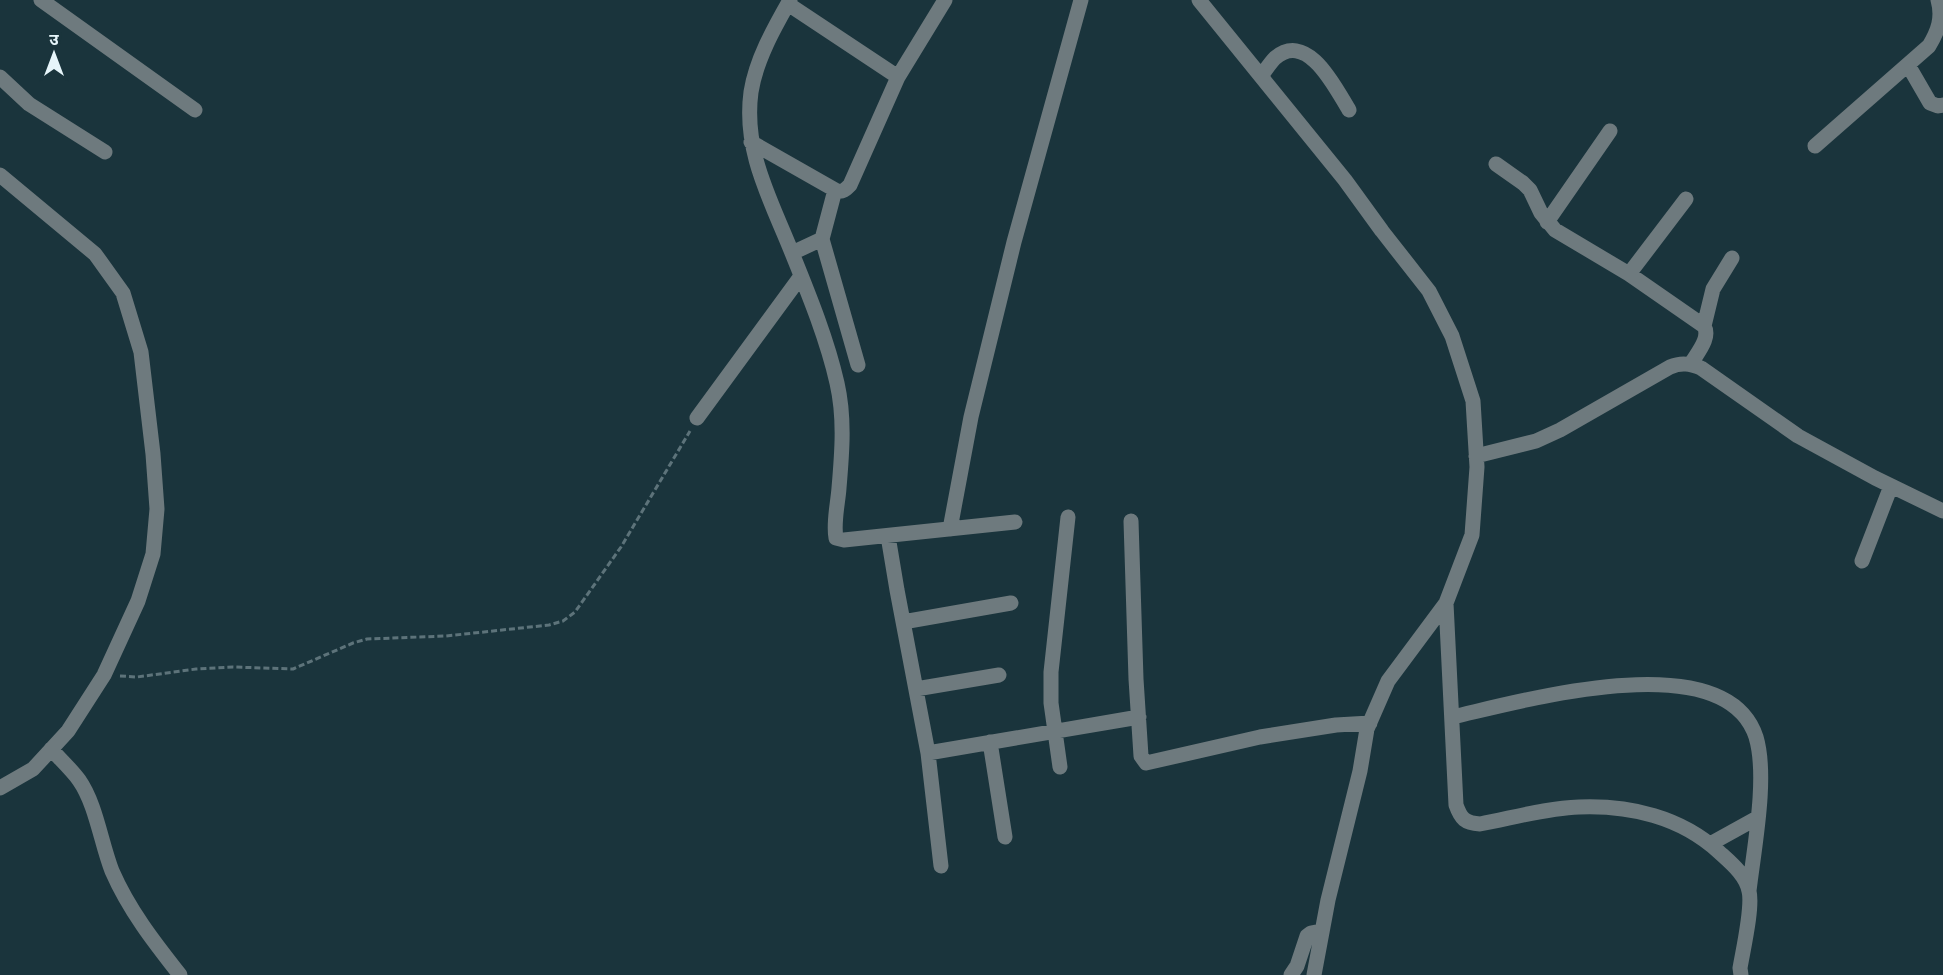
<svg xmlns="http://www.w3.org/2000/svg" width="1943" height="975" viewBox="0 0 1943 975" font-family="Ubuntu,'Noto Sans Devanagari',sans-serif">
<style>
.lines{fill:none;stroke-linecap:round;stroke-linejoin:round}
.path{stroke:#5d737a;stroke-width:3;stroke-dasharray:6 3;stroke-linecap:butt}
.minor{stroke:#6e7a7e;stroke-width:15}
</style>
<rect width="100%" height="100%" fill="#1a343c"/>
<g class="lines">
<path class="path" d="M 120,676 L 137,677 L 196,669 L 233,667 L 293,669 L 353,643 L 367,639 L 446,636 L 549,625 L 563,621 L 575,612 L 621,547 L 690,431"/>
<path class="minor" d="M 41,0 L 195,110
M 790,0 C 774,28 756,60 751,92 C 743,152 771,200 792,253 C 809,295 827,339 837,383 C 845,418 842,453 839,488 C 838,503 833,523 836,538 L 844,540 L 1015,522
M 1199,0 L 1345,180 L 1382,231 L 1429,291 L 1452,336 L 1473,401 L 1477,467 L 1472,535 L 1446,603 L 1388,681 L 1367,729 L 1360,771 L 1328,900 L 1314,975
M 788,4 L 898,77
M 1908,65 L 1930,103 L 1938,106 L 1943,105
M 1261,76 C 1265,71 1270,63 1275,58 C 1308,30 1336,89 1349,110
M 0,77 L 29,104 L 105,152
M 751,142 L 837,191 C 843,192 845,190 850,185 L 898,77 L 945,0
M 1815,146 L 1929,46 C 1938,31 1943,18 1938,0
M 1496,164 L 1523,183 L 1530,190 L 1541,213 L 1555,230 L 1629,274 L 1704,326 C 1711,338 1697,353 1691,364
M 0,175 L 95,254 L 123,293 L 141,352 L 153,454 L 157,509 L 153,554 L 138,601 L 104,675 L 68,731 L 33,769 L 0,788
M 835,190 L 822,239 L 858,365
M 1547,222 L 1610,131
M 792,253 L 822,239
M 1629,274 L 1686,199
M 1704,326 L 1713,289 L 1732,258
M 697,418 L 801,276
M 1476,456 L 1536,441 L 1560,430 L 1670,367 C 1682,362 1690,364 1701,368 L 1798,436 L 1875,478 L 1943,511
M 1131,521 L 1136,679 L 1141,756 L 1146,763 L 1260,737 L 1336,725 L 1370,723
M 950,529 L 971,417 L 1014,242 L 1081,0
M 888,536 L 897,590 L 928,753 L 941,866
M 1862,561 L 1891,486
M 1446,603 L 1456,805 C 1461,819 1465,823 1480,824 C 1512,818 1547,808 1579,807 C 1630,805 1681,817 1719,852 C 1731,863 1746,875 1749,891 C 1753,907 1743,950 1740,968 L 1741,975
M 903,622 L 1011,603
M 916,689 L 999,675
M 1452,717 C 1520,702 1725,642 1756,737 C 1768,777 1754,848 1749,891
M 990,742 L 1005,837
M 51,749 C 60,759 71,769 79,780 C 96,804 101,843 112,871 C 129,910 154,942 180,975
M 928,753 L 1139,717
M 1060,767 L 1051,703 L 1051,672 L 1068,517
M 1710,844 L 1757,818
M 1291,975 L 1297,966 L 1307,936 L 1311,933 L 1321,931"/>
</g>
<g transform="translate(54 54)" stroke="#1a343c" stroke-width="4.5" paint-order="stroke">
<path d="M0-4.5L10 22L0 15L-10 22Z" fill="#e6f5fa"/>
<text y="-9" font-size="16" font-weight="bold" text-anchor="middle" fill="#e6f5fa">उ</text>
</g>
</svg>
